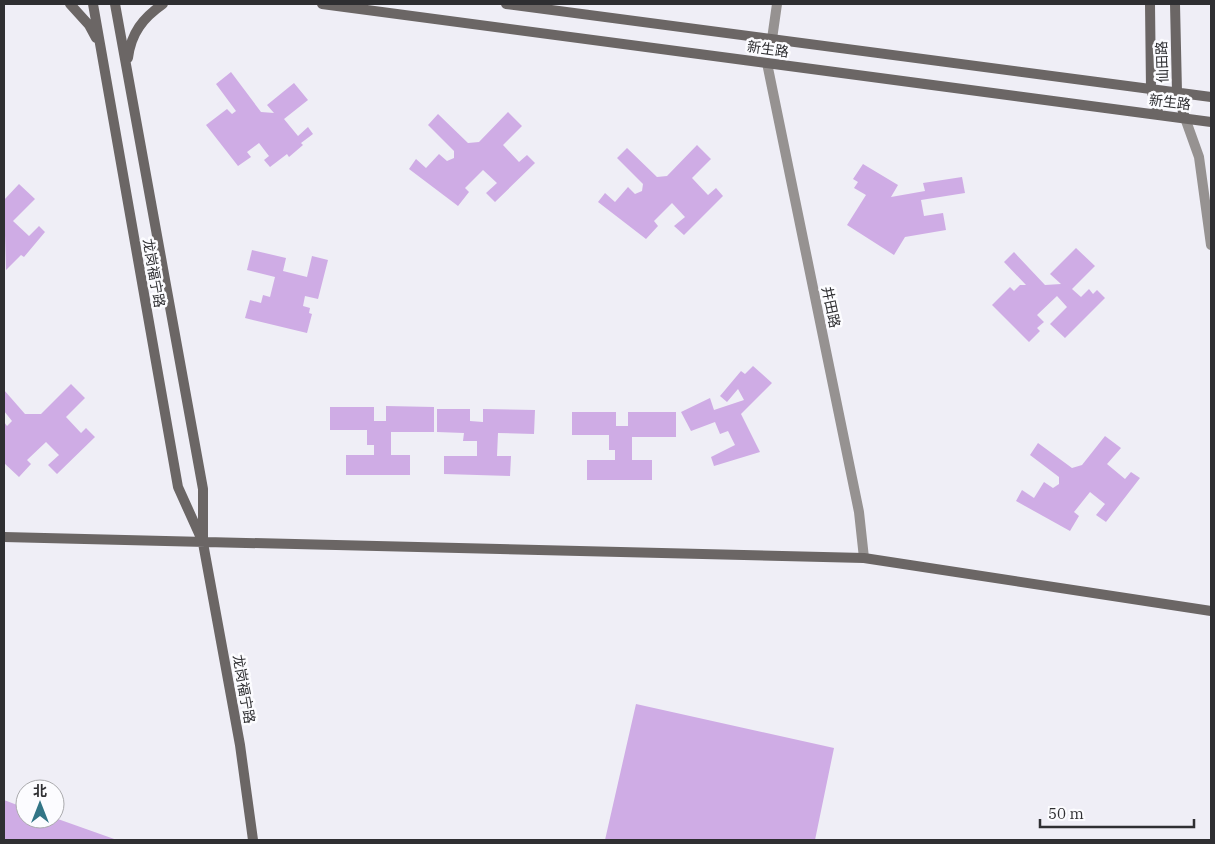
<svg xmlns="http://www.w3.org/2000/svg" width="1215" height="844" viewBox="0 0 1215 844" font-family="'IBM Plex Serif','Noto Sans SC',serif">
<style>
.building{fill:#cface5}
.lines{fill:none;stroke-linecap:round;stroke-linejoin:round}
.street{stroke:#969291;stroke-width:10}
.secondary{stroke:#6b6665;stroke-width:10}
.labels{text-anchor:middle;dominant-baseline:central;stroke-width:5;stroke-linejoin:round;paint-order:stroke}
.street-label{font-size:14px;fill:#2f2f32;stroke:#fcfcff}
</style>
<rect width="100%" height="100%" fill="#efeef6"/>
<path class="building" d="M 231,72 L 261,112 L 274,113 L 267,105 L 294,83 L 308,100 L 284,119 L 298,136 L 308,127 L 313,134 L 301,143 L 303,145 L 289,157 L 287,154 L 270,167 L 264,160 L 269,156 L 259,143 L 247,152 L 251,157 L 238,166 L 206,125 L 227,109 L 232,114 L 236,111 L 216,84 Z
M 508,112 L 522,126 L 503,145 L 519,162 L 527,155 L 535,163 L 495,202 L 486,193 L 497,183 L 483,170 L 465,188 L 469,192 L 458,206 L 409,169 L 416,159 L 426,168 L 439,154 L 447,161 L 454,158 L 454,151 L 428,125 L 438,114 L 468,143 L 479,142 Z
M 697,145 L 711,159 L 692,178 L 708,195 L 716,188 L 723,196 L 684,235 L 674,226 L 685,217 L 672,203 L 654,221 L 658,226 L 646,239 L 598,202 L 605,193 L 615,202 L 628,187 L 635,194 L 642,191 L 643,184 L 617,158 L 627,148 L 657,177 L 667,176 Z
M 863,164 L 898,185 L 891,197 L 925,191 L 923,183 L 962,177 L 965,193 L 921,200 L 924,216 L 943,213 L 946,230 L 905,237 L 894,255 L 847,225 L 866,195 L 854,188 L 858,182 L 853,179 Z
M 19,184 L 35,199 L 13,221 L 29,236 L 39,226 L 45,232 L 24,257 L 21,255 L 6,270 L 4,200 Z
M 1076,248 L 1095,266 L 1072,289 L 1081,297 L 1089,289 L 1093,294 L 1097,290 L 1105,298 L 1065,338 L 1050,324 L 1067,307 L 1057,296 L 1037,315 L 1044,322 L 1037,328 L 1040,331 L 1029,342 L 992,305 L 1010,287 L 1014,291 L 1020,285 L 1026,285 L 1004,262 L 1014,252 L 1045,285 L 1061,284 L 1050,274 Z
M 252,250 L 286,258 L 283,271 L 307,277 L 312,256 L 328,260 L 318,299 L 305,296 L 303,306 L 310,308 L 309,313 L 312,314 L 307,333 L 245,318 L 250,300 L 261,303 L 263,295 L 270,297 L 275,277 L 247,270 Z
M 753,366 L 772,383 L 741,414 L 760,452 L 714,466 L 711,457 L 735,445 L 728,431 L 720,434 L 715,422 L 691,431 L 681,412 L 710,398 L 714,410 L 744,400 L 738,389 L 727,402 L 720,396 L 741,371 L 745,374 Z
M 71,384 L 85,398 L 66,417 L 81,433 L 86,428 L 95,437 L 57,474 L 48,465 L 59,455 L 46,442 L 27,460 L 31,464 L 19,477 L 4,463 L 4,422 L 7,426 L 12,421 L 4,411 L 4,390 L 25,414 L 41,414 Z
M 386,406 L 434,407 L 434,432 L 391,432 L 391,455 L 410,455 L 410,475 L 346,475 L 346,455 L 374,455 L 374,445 L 367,445 L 367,430 L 330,430 L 330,407 L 374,407 L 374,421 L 386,421 Z
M 437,409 L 470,409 L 470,421 L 483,422 L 483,409 L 535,410 L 534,434 L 498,433 L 497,456 L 511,456 L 510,476 L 444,474 L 444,456 L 477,456 L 477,441 L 463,441 L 464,433 L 437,432 Z
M 572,412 L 616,412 L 616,426 L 628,426 L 628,412 L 676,412 L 676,437 L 632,437 L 632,460 L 652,460 L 652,480 L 587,480 L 587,460 L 615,460 L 615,450 L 609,450 L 609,435 L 572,435 Z
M 1105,436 L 1121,448 L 1107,464 L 1125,479 L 1131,472 L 1140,478 L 1106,522 L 1096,515 L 1105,504 L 1090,492 L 1074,512 L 1079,516 L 1070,531 L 1016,501 L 1022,490 L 1034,498 L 1044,482 L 1053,488 L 1059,484 L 1059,477 L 1030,455 L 1038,443 L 1072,468 L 1082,465 Z
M 636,704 L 834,748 L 815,840 L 605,840 Z
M 4,800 L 25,808 L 25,819 L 55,818 L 117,840 L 4,840 Z"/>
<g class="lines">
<path class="street" d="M 772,39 L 777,4
M 767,63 L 859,512 L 864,558
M 1185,118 L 1199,157 L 1211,245"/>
<path class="secondary" d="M 70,4 L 89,25 L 96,38
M 93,4 L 178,487 L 201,538
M 115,4 L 203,489 L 203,543 L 240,745 L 253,840
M 322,4 L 1211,122
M 506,4 L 1211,97
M 1150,4 L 1151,89 L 1159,115
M 1175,4 L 1177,92 L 1185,118
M 128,58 C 131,33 143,18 163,4
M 4,537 L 864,558 L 1211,611"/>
</g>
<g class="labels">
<g class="street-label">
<text transform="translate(768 49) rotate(8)">新生路</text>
<text transform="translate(1162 62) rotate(-92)">仙田路</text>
<text transform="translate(1170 102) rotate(7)">新生路</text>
<text transform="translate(154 273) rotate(80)">龙岗福宁路</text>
<text transform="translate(831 307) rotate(78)">井田路</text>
<text transform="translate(244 689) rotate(80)">龙岗福宁路</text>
</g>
</g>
<rect width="1215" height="844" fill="none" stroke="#2f2f32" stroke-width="10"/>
<g transform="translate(40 804)"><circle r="24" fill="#fcfcff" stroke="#aaaaad"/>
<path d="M0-4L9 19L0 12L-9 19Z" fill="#327586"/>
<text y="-8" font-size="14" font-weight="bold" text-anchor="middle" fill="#2f2f32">北</text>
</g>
<path d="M1040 819v8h154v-8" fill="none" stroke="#2f2f32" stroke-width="2.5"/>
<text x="1048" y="819" font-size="15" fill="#2f2f32" stroke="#fcfcff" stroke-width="4" paint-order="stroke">50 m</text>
</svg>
